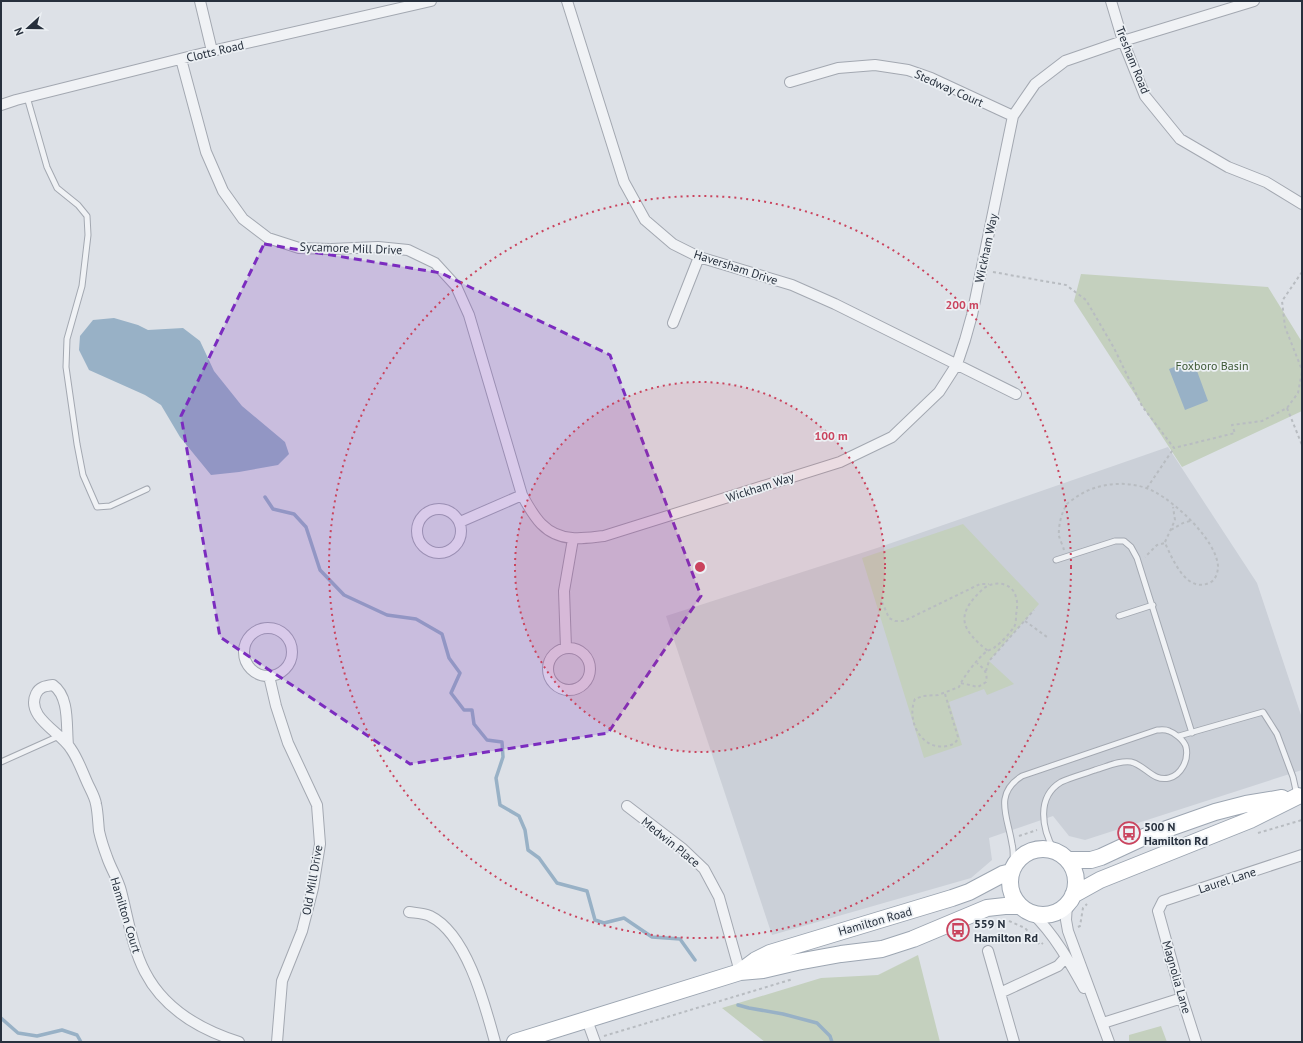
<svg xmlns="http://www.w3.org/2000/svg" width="1303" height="1043" viewBox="0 0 1303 1043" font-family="'PT Sans',sans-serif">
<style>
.built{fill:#cbd0d8}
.green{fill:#c4d0be}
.water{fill:#98b1c6}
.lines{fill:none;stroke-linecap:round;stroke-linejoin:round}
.stream{stroke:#98b1c6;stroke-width:3.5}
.service-casing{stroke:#a3a8b1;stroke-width:7}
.minor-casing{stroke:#a3a8b1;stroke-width:12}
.primary-casing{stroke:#9da6b2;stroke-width:18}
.path{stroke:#b8bcc1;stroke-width:2;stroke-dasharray:3 3;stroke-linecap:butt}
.service{stroke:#f0f2f5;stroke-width:5}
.minor{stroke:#f0f2f5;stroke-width:10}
.primary{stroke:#fff;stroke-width:16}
.marked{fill:#7b2cbf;fill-opacity:0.2;stroke:#7b2cbf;stroke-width:3;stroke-dasharray:8 5;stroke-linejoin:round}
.ring{fill:none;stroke:#ca445e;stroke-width:2;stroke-dasharray:2 4}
.labels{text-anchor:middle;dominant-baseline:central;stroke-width:3.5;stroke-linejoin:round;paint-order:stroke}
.street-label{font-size:12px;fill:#27303d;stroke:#ecf0f4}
.park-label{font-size:12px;fill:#3d5835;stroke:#ecf0f4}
.poi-label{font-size:12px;font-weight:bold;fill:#27303d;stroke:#ecf0f4;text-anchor:start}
.centre{fill:#ca445e;stroke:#ecf0f4;stroke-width:2}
.ring-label{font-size:12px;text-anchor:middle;font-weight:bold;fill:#ca445e;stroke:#ecf0f4;stroke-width:3.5;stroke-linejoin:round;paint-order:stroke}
</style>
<rect width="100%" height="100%" fill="#dde1e7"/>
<path class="built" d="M 1168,447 L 1257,583 L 1302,718 L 1302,770 L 1085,840 L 1069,836 L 1053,816 L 989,838 L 992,860 L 971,878 L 772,935 L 666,616 L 877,548 Z"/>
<path class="green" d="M 1081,274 L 1268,287 L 1302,342 L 1302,411 L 1182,467 L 1074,301 Z
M 963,524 L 1039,604 L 989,661 L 1014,684 L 987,695 L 984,689 L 949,702 L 962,745 L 924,758 L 862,558 Z
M 918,955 L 940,1042 L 765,1042 L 722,1008 L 821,978 L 878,975 Z
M 1161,1026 L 1167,1042 L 1129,1042 L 1129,1035 Z"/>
<path class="water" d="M 114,318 L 138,325 L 148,330 L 183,328 L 200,341 L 214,371 L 242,406 L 285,442 L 289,454 L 278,465 L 239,472 L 211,475 L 180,437 L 161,405 L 145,395 L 89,370 L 79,350 L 80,336 L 93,320 Z
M 1193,360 L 1208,401 L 1185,410 L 1169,369 Z"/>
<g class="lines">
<path class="stream" d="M 265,497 L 273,509 L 294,514 L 306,527 L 320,570 L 344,595 L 387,615 L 416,619 L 442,634 L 449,658 L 460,673 L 451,693 L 464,710 L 472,710 L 474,724 L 487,740 L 502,742 L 503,757 L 496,778 L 500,805 L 519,816 L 525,830 L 528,850 L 539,858 L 557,883 L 587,891 L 595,920 L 604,923 L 624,918 L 652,937 L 680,939 L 695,960
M 738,1005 L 749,1008 L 783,1014 L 817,1023 L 830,1036 L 832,1042
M 1,1018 L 18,1033 L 37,1036 L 62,1030 L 77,1035 L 81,1042"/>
<g class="service-casing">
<path id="service" d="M 27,97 L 47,167 L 57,188 L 78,205 L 87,216 L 88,235 L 82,286 L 67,339 L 66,367 L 77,444 L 83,475 L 97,507 L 110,506 L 147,489
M 1056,560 L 1115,541 L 1124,541 L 1131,547 L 1137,558 L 1192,733
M 1119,616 L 1153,605
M 1179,736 L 1263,712 L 1277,734 L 1293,777 L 1297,795
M 1,762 L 59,736
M 1013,866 C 1013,858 1014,851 1012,844 C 1008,817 993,794 1022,776 L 1157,730 C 1160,730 1165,729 1169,731 C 1175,733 1184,740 1186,747 C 1189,760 1181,775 1169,778 C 1153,782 1145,765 1131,762 C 1120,760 1106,767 1095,770 C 1084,774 1072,777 1061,782 C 1036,797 1042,829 1054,850"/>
</g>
<g class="minor-casing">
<path id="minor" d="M 200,1 L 212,51
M 567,1 L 624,182 L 645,220 L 673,244 L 699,257 L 792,285 L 835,304 L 1016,394
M 1111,1 L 1123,41 L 1145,96 L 1180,139 L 1228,167 L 1266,182 L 1302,204
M 181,59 L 206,152 L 223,191 L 243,219 L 268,238 L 299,248 L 331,249 L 378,247 L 408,250 L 435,263 L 456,286 L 469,315 L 522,495 C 534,517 545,536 572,538 C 582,539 594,537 604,536 L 840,462 L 892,437 L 939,392 L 957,364 L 965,340 L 972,315 L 1013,116 L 1035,84 L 1065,61 L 1123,41 L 1254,1
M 790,82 L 838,68 L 875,65 L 908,70 L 931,78 L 1013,116
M 1,105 L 16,100 L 212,51 L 431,1
M 673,323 L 699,257
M417 531a22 22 0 1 1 44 0a22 22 0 1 1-44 0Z
M 460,522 L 522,495
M244 652a24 24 0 1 1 48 0a24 24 0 1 1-48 0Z
M 566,648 L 564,591 L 573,539
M548 669a21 21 0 1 1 42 0a21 21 0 1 1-42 0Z
M 269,676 L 276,706 L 288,743 L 317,805 L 320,844 L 313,888 L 302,931 L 282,981 L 277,1042
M 68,745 C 66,726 70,697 53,685 C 45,686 39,687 36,694 C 25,717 62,733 71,749 C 78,759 82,771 87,782 C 90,789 95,797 96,804 C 98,813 98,822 99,831 C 101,840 104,849 107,857 C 111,869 118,879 121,891 C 128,918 132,947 145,972 C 164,1009 201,1030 239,1042
M 627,806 L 683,849 L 704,869 L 719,897 L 740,972
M 1067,904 L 1066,920 L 1068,931 L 1109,1042
M 409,912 C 416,913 423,913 430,916 C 467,934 485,1005 495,1042
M 1032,913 C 1054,934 1069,961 1084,988
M 988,951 L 1014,1042
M 1000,993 L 1058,966 L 1066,957
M 587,1020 L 595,1042
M 1103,1023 L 1182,998
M 1196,1042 L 1182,998 L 1158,911 L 1163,901 L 1302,855"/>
</g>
<g class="primary-casing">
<path id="primary" d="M1010 882a33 33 0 1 1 66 0a33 33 0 1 1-66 0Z
M 1068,860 L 1091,860 L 1101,857 L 1144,837 L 1215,812 L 1246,804 L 1282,798
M 1073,895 L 1100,880 L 1250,820 L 1298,796
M 740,972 L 756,960 L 770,953 L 952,898 L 969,892 L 1003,874 L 1011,872
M 515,1042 L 740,972 L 763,970 L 797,962 L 841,954 L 882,949 L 913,939 L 987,908 L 1005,906 L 1020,906"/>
</g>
<path class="path" d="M 993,272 L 1066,285 L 1086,300 L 1114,348 L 1142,406 L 1174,448 L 1235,433 L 1232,425 L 1262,421 L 1287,408 L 1298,393 L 1302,372
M 1302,272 L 1282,301 L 1285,327 L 1302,370
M 1287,408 L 1302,445
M 1147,488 L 1174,448
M 1171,530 L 1183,523 L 1190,521
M 1165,542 L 1175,520 L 1173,507
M 1064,550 C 1063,546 1060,540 1059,536 C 1058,526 1062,511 1067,504 C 1069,502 1072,500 1075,498 C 1096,482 1131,479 1155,492 C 1177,504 1216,540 1218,566 C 1218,572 1216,579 1211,582 C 1187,595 1173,560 1165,543 L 1157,545 L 1145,557
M 882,602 L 889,618 L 895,621 L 904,621 L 980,584 L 989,584
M 1025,621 L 1047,637
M 986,671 L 989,661 L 1034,610
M 961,683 L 978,687 L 986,682 C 988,672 984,669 977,663
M 945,694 L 958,737 C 957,743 952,745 947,746 C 921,751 906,720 915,699 L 923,696 L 938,695 L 959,687 C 963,677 978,658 987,651 C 989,650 993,649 995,647 C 1001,643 1010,633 1014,627 C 1016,624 1016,619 1016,615 C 1017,609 1018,603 1016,597 C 1012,581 992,580 982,590 C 954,616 962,630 988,651
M 1258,833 L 1302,820
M 1019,836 L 1037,830
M 1009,921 L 1025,928 L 1040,945 L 1043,943
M 1078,927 L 1080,926 L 1083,908 L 1087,904
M 604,1036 L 793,979"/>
<use href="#service" class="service"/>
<use href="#minor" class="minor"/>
<use href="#primary" class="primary"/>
</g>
<path class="marked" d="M 264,244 L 441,273 L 610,355 L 701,596 L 608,733 L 410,764 L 220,637 L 181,416 Z"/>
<circle cx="700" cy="567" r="185" fill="#ca445e" fill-opacity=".12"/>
<g class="ring">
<circle cx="700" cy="567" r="185"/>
<circle cx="700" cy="567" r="371"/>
</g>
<defs>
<g id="bus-ring" transform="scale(1.15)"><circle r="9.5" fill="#ecf0f4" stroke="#ca445e" stroke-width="1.5"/><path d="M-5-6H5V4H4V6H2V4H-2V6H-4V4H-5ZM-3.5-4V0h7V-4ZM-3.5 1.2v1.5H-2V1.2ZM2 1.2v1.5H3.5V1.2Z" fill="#ca445e"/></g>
</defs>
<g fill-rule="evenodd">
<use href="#bus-ring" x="1129" y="833"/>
<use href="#bus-ring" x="958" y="930"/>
</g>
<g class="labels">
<g class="street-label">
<text transform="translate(215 51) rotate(-13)">Clotts Road</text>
<text transform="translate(1133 60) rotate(68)">Tresham Road</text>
<text transform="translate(949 88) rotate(24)">Stedway Court</text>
<text transform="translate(351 248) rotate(2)">Sycamore Mill Drive</text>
<text transform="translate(986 248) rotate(-78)">Wickham Way</text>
<text transform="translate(736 267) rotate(18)">Haversham Drive</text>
<text transform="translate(760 487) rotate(-18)">Wickham Way</text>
<text transform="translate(671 842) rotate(39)">Medwin Place</text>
<text transform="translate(312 880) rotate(-80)">Old Mill Drive</text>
<text transform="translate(1227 880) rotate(-18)">Laurel Lane</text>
<text transform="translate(126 915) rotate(73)">Hamilton Court</text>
<text transform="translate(875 921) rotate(-16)">Hamilton Road</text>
<text transform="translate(1177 977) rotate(74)">Magnolia Lane</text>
</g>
<g class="park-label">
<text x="1212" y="365">Foxboro Basin</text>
</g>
<g class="poi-label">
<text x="1144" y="826">500 N<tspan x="1144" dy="14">Hamilton Rd</tspan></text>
<text x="974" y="923">559 N<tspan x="974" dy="14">Hamilton Rd</tspan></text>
</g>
</g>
<circle cx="700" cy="567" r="6" class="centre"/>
<g class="ring-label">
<text x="962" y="309">200 m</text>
<text x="831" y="440">100 m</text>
</g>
<rect width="1303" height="1043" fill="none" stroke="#27303d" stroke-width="4"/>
<g transform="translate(28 28) rotate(249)" stroke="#ecf0f4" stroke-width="3" paint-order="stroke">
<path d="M0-3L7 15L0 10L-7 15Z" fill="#27303d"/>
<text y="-6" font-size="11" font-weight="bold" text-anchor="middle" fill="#27303d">N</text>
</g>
</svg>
